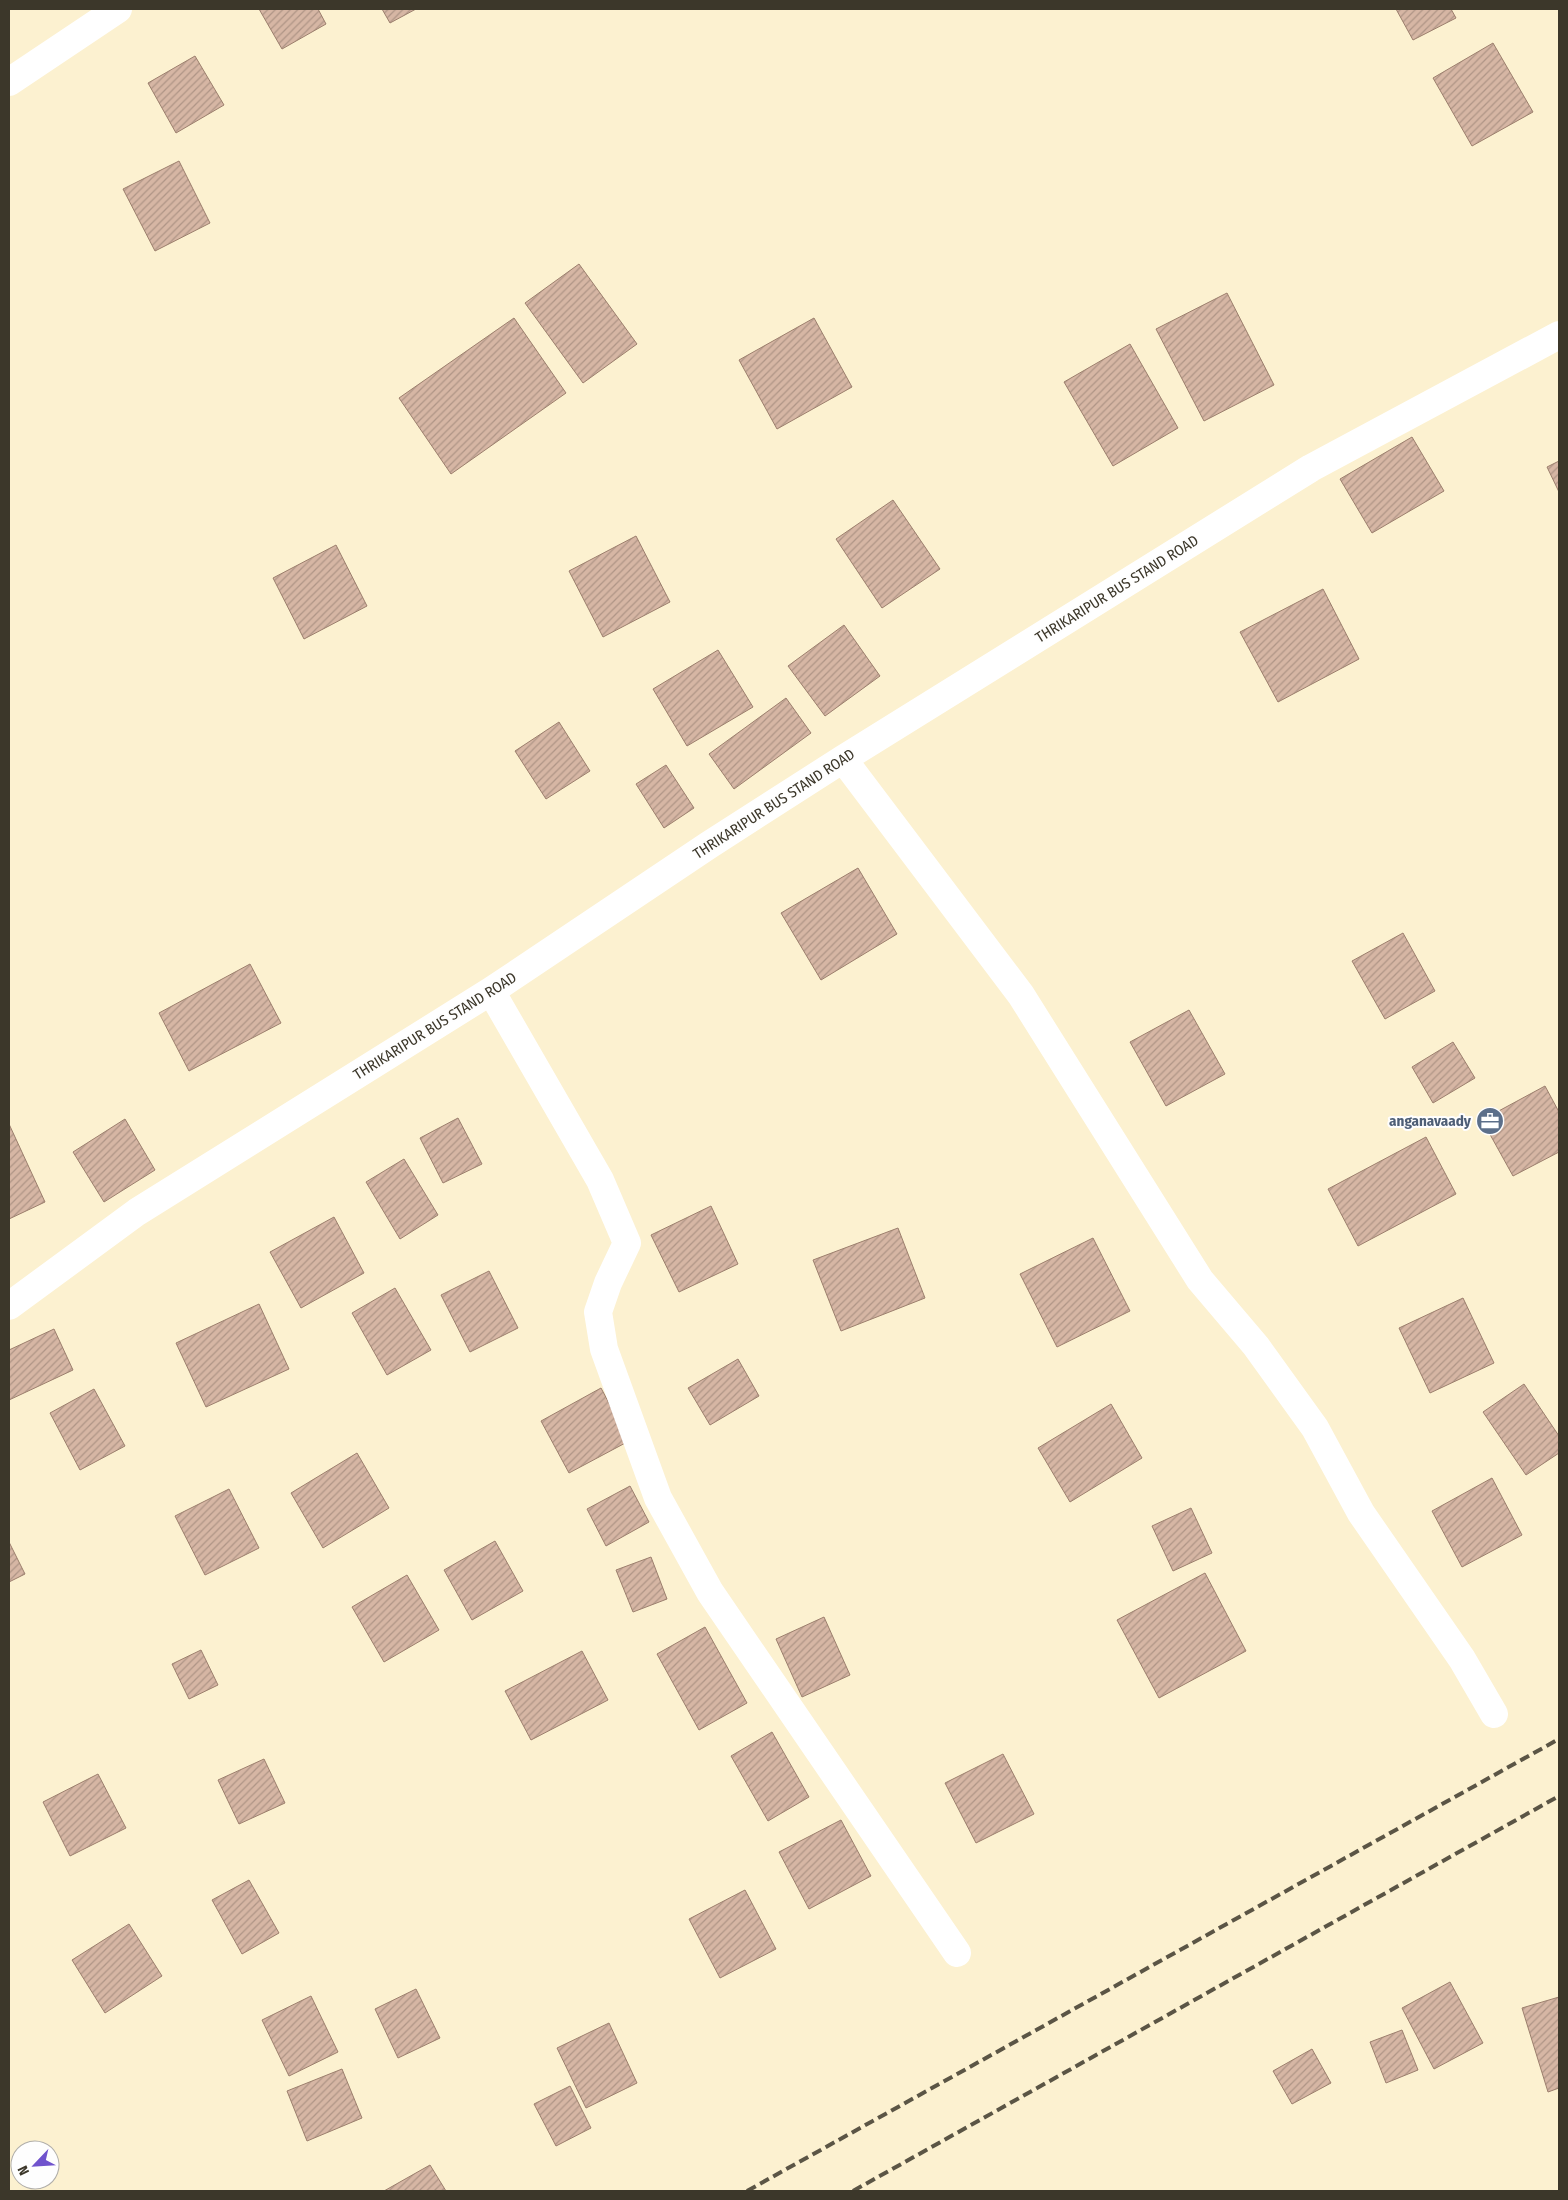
<svg xmlns="http://www.w3.org/2000/svg" width="1568" height="2200" viewBox="0 0 1568 2200" font-family="'Fira Sans Condensed',sans-serif">
<style>
.building{fill:url(#building-hatch);stroke:#9c7f6d}
.lines{fill:none;stroke-linecap:round;stroke-linejoin:round}
.street{stroke:#fff;stroke-width:28}
.rail{stroke:#5b5545;stroke-width:4;stroke-dasharray:10 5;stroke-linecap:butt}
.labels{text-anchor:middle;dominant-baseline:central;stroke-width:4;stroke-linejoin:round;paint-order:stroke}
.street-label{font-size:15px;fill:#3c372a;stroke:#fefefe}
.service-label{font-size:15px;font-weight:bold;fill:#4e5e75;stroke:#fefefe;text-anchor:end}
</style>
<defs>
<pattern id="building-hatch" width="6" height="6" patternUnits="userSpaceOnUse" patternTransform="scale(1.25)"><rect width="6" height="6" fill="#d6b6a4"/><path d="M-1 1l2-2M0 6l6-6M5 7l2-2" fill="none" stroke="#af9586"/></pattern>
</defs>
<rect width="100%" height="100%" fill="#fcf1d0"/>
<path class="building" d="M 259,9 L 318,9 L 326,24 L 282,49 Z
M 382,9 L 416,9 L 390,23 Z
M 1396,9 L 1451,9 L 1456,18 L 1413,40 Z
M 1493,43 L 1533,112 L 1472,146 L 1433,78 Z
M 195,56 L 224,105 L 176,133 L 148,83 Z
M 179,161 L 210,223 L 155,251 L 123,189 Z
M 579,264 L 637,344 L 583,383 L 525,303 Z
M 1227,293 L 1274,385 L 1204,421 L 1156,329 Z
M 514,318 L 566,393 L 451,474 L 399,398 Z
M 814,318 L 852,387 L 777,429 L 739,360 Z
M 1130,344 L 1178,428 L 1113,466 L 1064,382 Z
M 1412,437 L 1444,491 L 1372,533 L 1340,479 Z
M 1559,461 L 1559,492 L 1547,467 Z
M 893,500 L 940,569 L 882,608 L 836,539 Z
M 636,536 L 670,602 L 603,637 L 569,571 Z
M 336,545 L 367,606 L 304,639 L 273,578 Z
M 1323,589 L 1359,659 L 1278,702 L 1240,632 Z
M 844,625 L 880,676 L 825,716 L 788,666 Z
M 718,650 L 753,707 L 687,746 L 653,689 Z
M 786,698 L 811,733 L 734,789 L 709,754 Z
M 559,722 L 590,771 L 546,799 L 515,751 Z
M 666,765 L 694,808 L 664,828 L 636,784 Z
M 858,868 L 897,934 L 821,980 L 781,913 Z
M 1403,933 L 1435,991 L 1385,1019 L 1352,961 Z
M 250,964 L 281,1023 L 189,1071 L 159,1013 Z
M 1189,1010 L 1225,1074 L 1166,1106 L 1130,1042 Z
M 1453,1042 L 1475,1078 L 1433,1103 L 1412,1067 Z
M 1545,1086 L 1559,1112 L 1559,1152 L 1513,1176 L 1482,1120 Z
M 458,1118 L 482,1164 L 443,1183 L 420,1138 Z
M 125,1119 L 155,1170 L 104,1202 L 73,1152 Z
M 9,1124 L 45,1202 L 9,1219 Z
M 1426,1137 L 1456,1194 L 1358,1246 L 1328,1189 Z
M 404,1159 L 438,1215 L 400,1239 L 366,1182 Z
M 711,1206 L 738,1264 L 679,1292 L 651,1235 Z
M 334,1217 L 364,1273 L 301,1308 L 270,1252 Z
M 898,1228 L 925,1298 L 841,1331 L 813,1260 Z
M 1093,1238 L 1130,1311 L 1057,1347 L 1020,1274 Z
M 489,1271 L 518,1328 L 470,1352 L 441,1295 Z
M 395,1288 L 431,1350 L 387,1375 L 352,1313 Z
M 1463,1298 L 1494,1363 L 1430,1393 L 1399,1328 Z
M 259,1304 L 289,1369 L 206,1407 L 176,1343 Z
M 54,1329 L 73,1370 L 9,1400 L 9,1350 Z
M 738,1359 L 759,1396 L 710,1425 L 688,1388 Z
M 1524,1384 L 1559,1436 L 1559,1453 L 1526,1475 L 1483,1412 Z
M 601,1388 L 629,1441 L 569,1473 L 541,1421 Z
M 94,1389 L 125,1446 L 80,1470 L 50,1413 Z
M 1111,1404 L 1142,1458 L 1070,1502 L 1038,1448 Z
M 357,1453 L 389,1508 L 323,1548 L 291,1493 Z
M 1492,1478 L 1522,1535 L 1462,1567 L 1432,1511 Z
M 630,1486 L 649,1522 L 606,1546 L 587,1509 Z
M 229,1489 L 259,1548 L 205,1575 L 175,1516 Z
M 1191,1508 L 1212,1553 L 1173,1571 L 1152,1526 Z
M 495,1541 L 523,1591 L 472,1620 L 444,1570 Z
M 9,1542 L 25,1574 L 9,1582 Z
M 651,1557 L 667,1599 L 633,1612 L 616,1570 Z
M 1205,1573 L 1246,1651 L 1159,1698 L 1117,1620 Z
M 407,1575 L 439,1630 L 384,1662 L 352,1607 Z
M 824,1617 L 850,1675 L 802,1697 L 776,1639 Z
M 705,1627 L 747,1703 L 699,1730 L 657,1654 Z
M 201,1650 L 218,1685 L 189,1699 L 172,1664 Z
M 582,1651 L 608,1700 L 531,1740 L 505,1691 Z
M 772,1732 L 809,1797 L 768,1821 L 731,1756 Z
M 1003,1754 L 1034,1814 L 976,1843 L 945,1783 Z
M 264,1759 L 285,1803 L 239,1824 L 218,1780 Z
M 98,1774 L 126,1828 L 70,1856 L 43,1802 Z
M 841,1820 L 871,1876 L 809,1909 L 779,1852 Z
M 249,1880 L 279,1933 L 242,1954 L 212,1900 Z
M 745,1890 L 776,1949 L 720,1978 L 689,1919 Z
M 129,1924 L 162,1976 L 105,2013 L 72,1960 Z
M 1450,1982 L 1483,2043 L 1434,2069 L 1402,2008 Z
M 416,1989 L 440,2038 L 398,2058 L 375,2009 Z
M 311,1996 L 338,2052 L 289,2076 L 262,2020 Z
M 1559,1997 L 1559,2088 L 1548,2092 L 1522,2008 Z
M 609,2023 L 637,2083 L 586,2108 L 557,2048 Z
M 1402,2030 L 1418,2070 L 1386,2083 L 1370,2042 Z
M 1312,2049 L 1331,2083 L 1292,2104 L 1273,2071 Z
M 342,2069 L 362,2118 L 307,2141 L 287,2091 Z
M 570,2086 L 591,2128 L 556,2146 L 534,2104 Z
M 430,2165 L 446,2191 L 384,2191 Z"/>
<g class="lines">
<path class="street" d="M 9,82 L 118,9
M 843,759 L 1021,995 L 1200,1280 L 1256,1346 L 1315,1428 L 1361,1513 L 1462,1659 L 1494,1714
M 491,991 L 600,1180 L 627,1243 L 608,1283 L 598,1312 L 604,1349 L 658,1498 L 710,1592 L 957,1953
M 9,1306 L 137,1212 L 491,991 L 709,845 L 843,759 L 1311,468 L 1559,335"/>
<path class="rail" d="M 747,2191 L 1559,1739
M 853,2191 L 1559,1796"/>
</g>
<defs>
<g id="office-disc" transform="scale(1.4375)"><circle r="9.5" fill="#5c6f8a" stroke="#fefefe"/><path d="M-6-3h4V-5.5h4V-3h4V5H-6ZM-1-4.5V-3h2v-1.5ZM-6 0V1H6V0Z" fill="#fff"/></g>
</defs>
<g fill-rule="evenodd">
<use href="#office-disc" x="1490" y="1121"/>
</g>
<g class="labels">
<g class="street-label">
<text transform="translate(1117 589) rotate(-32)">THRIKARIPUR BUS STAND ROAD</text>
<text transform="translate(774 804) rotate(-33)">THRIKARIPUR BUS STAND ROAD</text>
<text transform="translate(435 1026) rotate(-32)">THRIKARIPUR BUS STAND ROAD</text>
</g>
<g class="service-label">
<text x="1471" y="1121">anganavaady</text>
</g>
</g>
<rect width="1568" height="2200" fill="none" stroke="#3c372a" stroke-width="20"/>
<g transform="translate(35 2165) rotate(245)"><circle r="24" fill="#fefefe" stroke="#b0aea9"/>
<path d="M0-4L9 19L0 12L-9 19Z" fill="#7053cd"/>
<text y="-8" font-size="14" font-weight="bold" text-anchor="middle" fill="#3c372a">N</text>
</g>
</svg>
